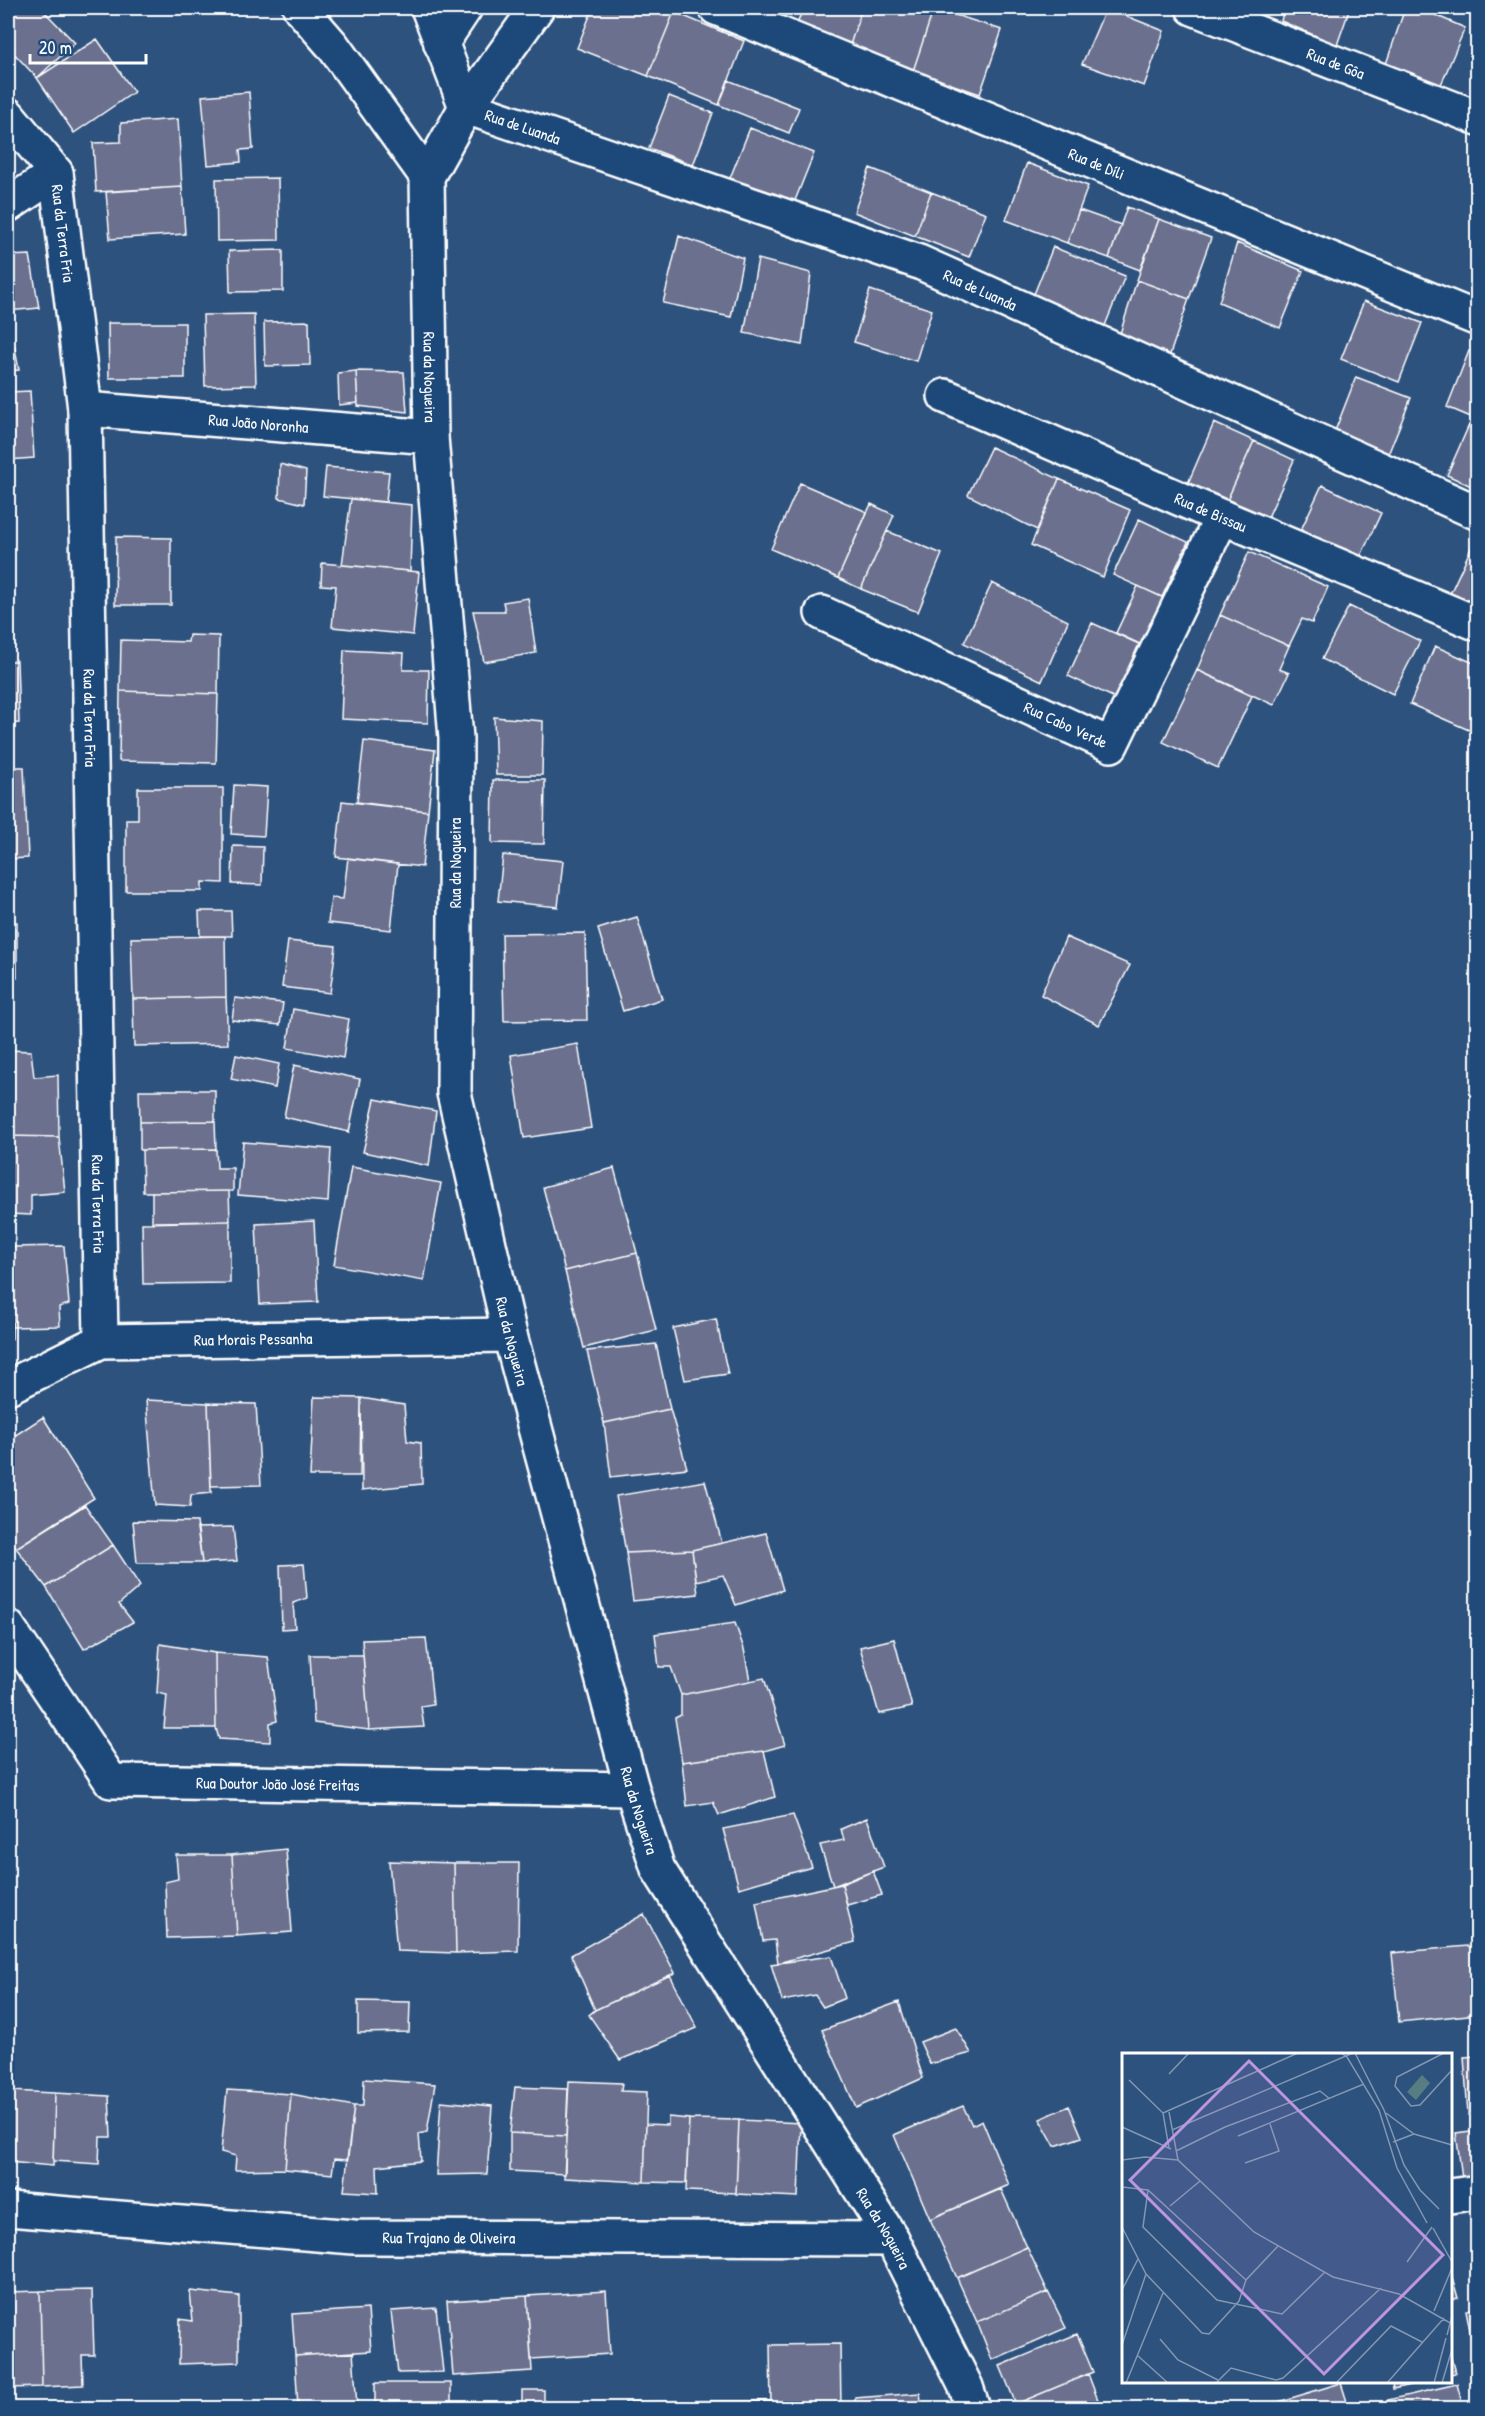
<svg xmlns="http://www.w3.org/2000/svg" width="1485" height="2416" viewBox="0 0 1485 2416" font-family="'Patrick Hand',sans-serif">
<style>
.building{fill:#6a708e;stroke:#fff;stroke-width:1.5}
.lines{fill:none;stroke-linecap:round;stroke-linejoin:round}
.minor-casing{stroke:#fff;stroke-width:38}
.minor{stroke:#1f4a7a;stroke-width:33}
.labels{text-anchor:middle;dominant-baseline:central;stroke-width:4.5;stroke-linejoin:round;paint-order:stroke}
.street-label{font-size:16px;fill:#fff;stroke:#1f4a7a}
.inset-road{fill:none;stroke:#8297b2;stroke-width:1.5}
.view{fill:#bd96df;fill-opacity:0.15;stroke:#bd96df;stroke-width:3}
.inset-edge{fill:none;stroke:#fff;stroke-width:3}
</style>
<rect width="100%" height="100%" fill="#2e527e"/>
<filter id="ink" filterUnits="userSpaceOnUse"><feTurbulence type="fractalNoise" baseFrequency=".0167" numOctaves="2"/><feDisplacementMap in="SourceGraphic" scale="12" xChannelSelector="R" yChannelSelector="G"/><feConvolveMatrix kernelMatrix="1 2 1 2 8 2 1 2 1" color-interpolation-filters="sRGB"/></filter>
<g filter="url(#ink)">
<path class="building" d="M 8,8 L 41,8 L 75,43 L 37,78 L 8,47 Z
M 593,8 L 662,8 L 674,12 L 648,76 L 577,48 Z
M 803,8 L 862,8 L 849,48 L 795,30 Z
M 862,8 L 934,8 L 913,71 L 849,48 Z
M 934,8 L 1002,30 L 980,94 L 913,71 Z
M 1106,8 L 1164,31 L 1144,86 L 1082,64 Z
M 1284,8 L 1350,8 L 1337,45 L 1281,21 Z
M 1405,8 L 1419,8 L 1465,28 L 1440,87 L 1386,64 Z
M 674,12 L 744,41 L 719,105 L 648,76 Z
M 97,39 L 134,92 L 74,133 L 37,78 Z
M 728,80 L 799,108 L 789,133 L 719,105 Z
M 249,92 L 253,149 L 240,150 L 241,162 L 208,165 L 202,96 Z
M 669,96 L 713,113 L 693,165 L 649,148 Z
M 178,119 L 182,187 L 96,192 L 93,143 L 121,142 L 121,123 Z
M 750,128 L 814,153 L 794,203 L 730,178 Z
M 1027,163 L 1088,186 L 1067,243 L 1006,220 Z
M 870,168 L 931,192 L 915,236 L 854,212 Z
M 278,178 L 279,240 L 217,241 L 216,179 Z
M 182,187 L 185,234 L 110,239 L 106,192 Z
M 931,192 L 986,213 L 969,257 L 915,236 Z
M 1127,207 L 1159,219 L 1140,270 L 1109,258 Z
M 1079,210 L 1121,225 L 1109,258 L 1067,243 Z
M 1159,219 L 1211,238 L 1189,299 L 1137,280 Z
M 679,236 L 743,258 L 731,317 L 663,303 Z
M 1237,243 L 1303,271 L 1280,328 L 1219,302 Z
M 1053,247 L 1125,276 L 1102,333 L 1030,304 Z
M 283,250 L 283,291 L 230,292 L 229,251 Z
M 30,255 L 39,308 L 8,311 L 8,256 Z
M 758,259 L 811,273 L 802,345 L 744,333 Z
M 1137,280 L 1189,299 L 1168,360 L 1117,343 Z
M 870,290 L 932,310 L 916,361 L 854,342 Z
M 1364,301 L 1422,323 L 1399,382 L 1341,359 Z
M 254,314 L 256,385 L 205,386 L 203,315 Z
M 8,317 L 9,317 L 19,370 L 8,371 Z
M 309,321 L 310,365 L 265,366 L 264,322 Z
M 108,323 L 185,323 L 185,378 L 109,378 Z
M 1469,351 L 1478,354 L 1478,420 L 1447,407 Z
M 356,371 L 358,403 L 339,405 L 338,373 Z
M 356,371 L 404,372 L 407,412 L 358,406 Z
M 1356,377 L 1411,398 L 1387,457 L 1333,436 Z
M 30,391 L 34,458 L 8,460 L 8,392 Z
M 1214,423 L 1254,441 L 1224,507 L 1185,490 Z
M 1469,425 L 1478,429 L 1478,489 L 1447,475 Z
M 1254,441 L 1294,460 L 1264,526 L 1224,507 Z
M 991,447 L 1059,479 L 1037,530 L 968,495 Z
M 280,464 L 306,471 L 304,504 L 279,498 Z
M 326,467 L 389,472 L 386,502 L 323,496 Z
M 1059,479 L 1130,510 L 1103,577 L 1031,545 Z
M 800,483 L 867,512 L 838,578 L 771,549 Z
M 1322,485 L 1381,513 L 1359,560 L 1300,532 Z
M 351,499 L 412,505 L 410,571 L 342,565 Z
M 871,504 L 894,515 L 861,589 L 838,578 Z
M 1139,519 L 1188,542 L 1162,597 L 1113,575 Z
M 887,531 L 942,554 L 918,612 L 861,589 Z
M 116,537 L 171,538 L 171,605 L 115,605 Z
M 1473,544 L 1478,546 L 1478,610 L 1449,596 Z
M 1249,552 L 1328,587 L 1312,623 L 1302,619 L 1289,646 L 1220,615 Z
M 322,563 L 419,572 L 413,635 L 332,627 L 336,586 L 321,585 Z
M 992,583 L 1068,621 L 1042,681 L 964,643 Z
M 1138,586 L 1166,599 L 1144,646 L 1116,633 Z
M 528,598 L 536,653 L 484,662 L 473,611 L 505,611 L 503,602 Z
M 1349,606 L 1420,641 L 1393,694 L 1322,659 Z
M 1220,615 L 1289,646 L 1279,669 L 1289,673 L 1274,705 L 1197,670 Z
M 1092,623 L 1139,644 L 1115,698 L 1068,676 Z
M 189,635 L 219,636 L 218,694 L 120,691 L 121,640 L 188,642 Z
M 1435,646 L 1478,665 L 1478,734 L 1410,704 Z
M 344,650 L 404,653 L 403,670 L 429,670 L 428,723 L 341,719 Z
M 8,661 L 17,661 L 19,723 L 8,724 Z
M 1197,670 L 1252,696 L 1218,768 L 1163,742 Z
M 120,691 L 218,694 L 216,763 L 119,761 Z
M 494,717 L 543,721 L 542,775 L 496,775 Z
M 364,741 L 435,750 L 428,811 L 357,802 Z
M 8,767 L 24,767 L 28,858 L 8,859 Z
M 493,780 L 545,780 L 544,844 L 492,843 Z
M 234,785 L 267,787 L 264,836 L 231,834 Z
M 138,788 L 223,788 L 223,883 L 202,882 L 202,891 L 126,891 L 126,819 L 138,819 Z
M 342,801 L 428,811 L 422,867 L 336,857 Z
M 233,846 L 263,847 L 262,885 L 232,884 Z
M 503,855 L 563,861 L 558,907 L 498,901 Z
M 348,858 L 398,864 L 391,930 L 328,923 L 331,898 L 343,899 Z
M 199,911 L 231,911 L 232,936 L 200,936 Z
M 637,917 L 662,999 L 623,1011 L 598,929 Z
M 8,922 L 17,922 L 17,978 L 8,978 Z
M 585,933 L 587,1020 L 504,1021 L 502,934 Z
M 225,936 L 226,997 L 133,999 L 131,938 Z
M 1066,937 L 1130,965 L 1099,1025 L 1041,995 Z
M 288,941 L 336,946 L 330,993 L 282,987 Z
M 226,997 L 228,1044 L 134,1046 L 133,999 Z
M 235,998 L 283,1003 L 280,1025 L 232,1020 Z
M 293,1009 L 349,1019 L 343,1058 L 287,1048 Z
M 578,1044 L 591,1128 L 524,1138 L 511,1055 Z
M 8,1050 L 31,1051 L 34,1077 L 58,1075 L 59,1137 L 8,1136 Z
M 236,1055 L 279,1064 L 275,1088 L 231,1079 Z
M 294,1065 L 360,1079 L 349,1132 L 284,1117 Z
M 139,1090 L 215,1090 L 215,1121 L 140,1122 Z
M 375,1099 L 436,1111 L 429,1166 L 363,1152 Z
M 215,1121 L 216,1149 L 140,1150 L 140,1122 Z
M 8,1136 L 59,1137 L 65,1192 L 31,1195 L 31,1215 L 8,1214 Z
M 243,1142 L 331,1149 L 328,1202 L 238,1195 Z
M 216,1149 L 217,1168 L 233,1168 L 233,1191 L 143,1192 L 142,1150 Z
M 351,1167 L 441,1183 L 424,1281 L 334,1265 Z
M 614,1168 L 637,1253 L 565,1271 L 543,1187 Z
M 229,1191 L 230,1221 L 152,1222 L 152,1192 Z
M 230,1221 L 230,1283 L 143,1284 L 142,1223 Z
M 314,1221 L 318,1302 L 260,1304 L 256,1224 Z
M 64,1246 L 69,1304 L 59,1307 L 60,1326 L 12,1327 L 14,1259 L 11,1247 Z
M 637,1253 L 656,1330 L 584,1348 L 565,1271 Z
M 8,1258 L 14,1259 L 12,1339 L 8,1339 Z
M 716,1319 L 728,1374 L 685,1380 L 673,1328 Z
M 656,1344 L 670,1409 L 604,1423 L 587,1351 Z
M 314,1397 L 361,1398 L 360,1476 L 310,1476 Z
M 361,1398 L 404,1405 L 407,1441 L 421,1443 L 422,1484 L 362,1490 Z
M 146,1400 L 208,1403 L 211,1493 L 191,1495 L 190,1507 L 155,1505 Z
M 208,1403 L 256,1404 L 261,1485 L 211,1486 Z
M 670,1409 L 687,1468 L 611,1477 L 604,1423 Z
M 43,1417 L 94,1498 L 16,1548 L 8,1533 L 8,1440 Z
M 705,1481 L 722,1543 L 692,1550 L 626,1553 L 616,1496 Z
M 85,1505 L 113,1545 L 46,1587 L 16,1548 Z
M 133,1521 L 197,1522 L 202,1563 L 137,1563 Z
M 233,1527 L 237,1561 L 202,1563 L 197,1528 Z
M 766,1533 L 783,1590 L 736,1605 L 723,1575 L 696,1581 L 692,1550 Z
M 113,1545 L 140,1586 L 119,1604 L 133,1622 L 84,1649 L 46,1587 Z
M 692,1550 L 698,1594 L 633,1601 L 626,1553 Z
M 304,1564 L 307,1598 L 293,1603 L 295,1628 L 282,1629 L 280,1565 Z
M 735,1623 L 744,1649 L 750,1681 L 681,1695 L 671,1667 L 659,1667 L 655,1634 Z
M 426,1638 L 433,1704 L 421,1706 L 424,1727 L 369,1730 L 362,1640 Z
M 894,1639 L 912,1707 L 879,1714 L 860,1647 Z
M 160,1644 L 215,1653 L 216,1728 L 164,1728 L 167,1695 L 157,1693 Z
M 215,1653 L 268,1657 L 277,1721 L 270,1723 L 270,1742 L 219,1739 L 216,1728 Z
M 310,1655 L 363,1655 L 369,1730 L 314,1723 Z
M 764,1678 L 785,1745 L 764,1751 L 682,1762 L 675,1718 L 681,1715 L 681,1695 Z
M 764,1751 L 775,1797 L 719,1815 L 713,1802 L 687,1806 L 682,1762 Z
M 793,1815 L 812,1867 L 739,1888 L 723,1829 Z
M 867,1818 L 884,1867 L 833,1886 L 820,1845 L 844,1840 L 841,1829 Z
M 286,1849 L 292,1932 L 237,1936 L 232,1855 Z
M 176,1855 L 232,1855 L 237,1936 L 167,1938 L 165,1882 L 178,1879 Z
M 389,1861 L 454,1863 L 456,1953 L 397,1951 Z
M 454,1863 L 519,1863 L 518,1951 L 456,1953 Z
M 873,1871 L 882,1895 L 847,1905 L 842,1884 Z
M 842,1884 L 855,1942 L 778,1963 L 775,1940 L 763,1941 L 756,1902 Z
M 644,1914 L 675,1973 L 595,2010 L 571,1955 Z
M 1478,1945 L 1478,2014 L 1399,2022 L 1392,1953 Z
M 831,1956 L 845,1998 L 823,2007 L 815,1995 L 782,2001 L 771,1964 Z
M 670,1975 L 697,2028 L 620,2060 L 589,2015 L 595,2010 Z
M 358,2001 L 410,2002 L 409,2032 L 358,2033 Z
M 899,2002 L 923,2078 L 856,2108 L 822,2030 Z
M 956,2028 L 971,2053 L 930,2064 L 920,2042 Z
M 1478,2056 L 1478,2114 L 1468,2115 L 1464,2057 Z
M 364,2079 L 435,2084 L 427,2132 L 419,2134 L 421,2161 L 377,2166 L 378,2193 L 344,2191 L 354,2106 L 363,2106 Z
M 569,2081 L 622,2083 L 621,2091 L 647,2092 L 644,2182 L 564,2178 Z
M 515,2087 L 568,2089 L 566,2136 L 510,2133 Z
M 227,2090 L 291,2094 L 285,2169 L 235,2170 L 236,2156 L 221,2152 Z
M 8,2091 L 55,2093 L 53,2166 L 8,2162 L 10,2145 L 8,2145 Z
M 55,2093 L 109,2096 L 111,2137 L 100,2137 L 99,2164 L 53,2161 Z
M 291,2094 L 354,2106 L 347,2160 L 334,2159 L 332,2174 L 285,2169 Z
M 441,2101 L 492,2106 L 487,2174 L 436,2175 Z
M 963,2106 L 972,2125 L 982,2120 L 1009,2185 L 930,2219 L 894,2135 Z
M 1069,2106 L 1082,2137 L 1055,2146 L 1040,2119 Z
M 668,2117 L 689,2119 L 686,2183 L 644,2182 L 646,2124 L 668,2125 Z
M 689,2119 L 739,2120 L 736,2193 L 686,2191 Z
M 739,2120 L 801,2123 L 798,2197 L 736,2194 Z
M 1478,2130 L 1478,2183 L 1463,2185 L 1456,2133 Z
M 510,2133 L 566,2136 L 565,2174 L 510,2171 Z
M 1001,2189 L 1027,2247 L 957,2278 L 930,2219 Z
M 1027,2247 L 1048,2292 L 977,2322 L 957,2278 Z
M 1450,2270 L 1458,2298 L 1450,2300 Z
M 92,2290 L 94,2355 L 82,2355 L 83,2385 L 42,2387 L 40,2291 Z
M 40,2291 L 42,2387 L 8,2388 L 8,2292 Z
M 190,2291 L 239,2296 L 239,2362 L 179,2364 L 180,2319 L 193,2321 Z
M 606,2291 L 610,2354 L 531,2359 L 527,2296 Z
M 1048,2292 L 1066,2328 L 992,2360 L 977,2322 Z
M 527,2296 L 532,2371 L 453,2376 L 447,2301 Z
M 436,2308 L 443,2372 L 398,2373 L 391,2311 Z
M 1478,2308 L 1478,2340 L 1472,2341 L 1466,2310 Z
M 368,2309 L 371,2351 L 295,2356 L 292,2314 Z
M 1077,2334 L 1093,2372 L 1016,2404 L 1000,2366 Z
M 840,2344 L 841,2408 L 771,2408 L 770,2345 Z
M 353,2352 L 357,2406 L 298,2408 L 295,2356 Z
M 1450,2354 L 1455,2373 L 1450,2374 Z
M 1088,2374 L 1101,2408 L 1005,2408 L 1004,2407 L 1016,2404 Z
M 1392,2382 L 1422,2382 L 1393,2389 Z
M 375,2383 L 451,2383 L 451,2408 L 375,2408 Z
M 1341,2383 L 1349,2408 L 1280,2408 L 1278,2402 Z
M 1457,2384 L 1463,2407 L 1390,2408 L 1388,2400 Z
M 522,2390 L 544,2390 L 544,2408 L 522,2408 Z
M 920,2393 L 922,2408 L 856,2408 L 855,2398 Z
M 700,2401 L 771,2401 L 771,2408 L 700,2408 Z
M 700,2401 L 700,2408 L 625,2408 L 625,2402 Z
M 357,2406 L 357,2408 L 316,2408 Z"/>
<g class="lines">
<g class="minor-casing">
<g id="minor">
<path d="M 300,8 L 333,46 L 427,177"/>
<path d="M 428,8 L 466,107"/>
<path id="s1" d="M 537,8 L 466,107 L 427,177 L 431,437 L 456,738 L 454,1093 L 510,1335 L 632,1789 L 658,1869 L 892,2239 L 966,2387 L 973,2408"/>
<path id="s2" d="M 716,8 L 1478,319"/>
<path id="s3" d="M 1193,8 L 1478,118"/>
<path d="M 441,44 L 465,8"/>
<path id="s4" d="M 466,107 L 919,262 L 1478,513"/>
<path id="s5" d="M 8,115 L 56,173 L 85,409 L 101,1341"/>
<path d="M 8,205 L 56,173"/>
<path id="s6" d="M 945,396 L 1222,517 L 1478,624"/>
<path id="s7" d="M 85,409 L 431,437"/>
<path id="s8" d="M 822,613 L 1111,745 L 1222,517"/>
<path id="s9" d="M 8,1387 L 101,1341 L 510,1335"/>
<path id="s10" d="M 8,1627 L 111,1781 L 632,1789"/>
<path d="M 1450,2196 L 1478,2192"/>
<path id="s11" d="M 8,2209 L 354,2237 L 892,2239"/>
</g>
</g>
<use href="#minor" class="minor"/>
</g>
</g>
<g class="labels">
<g class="street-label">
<text stroke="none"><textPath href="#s3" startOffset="153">Rua de Gôa</textPath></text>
<text stroke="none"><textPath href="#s4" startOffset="60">Rua de Luanda</textPath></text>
<text stroke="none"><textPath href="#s2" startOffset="411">Rua de Díli</textPath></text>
<text stroke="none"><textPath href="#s5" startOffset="136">Rua da Terra Fria</textPath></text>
<text stroke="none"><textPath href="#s4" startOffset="546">Rua de Luanda</textPath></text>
<text stroke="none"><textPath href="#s1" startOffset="402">Rua da Nogueira</textPath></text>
<text stroke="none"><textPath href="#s7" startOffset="174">Rua João Noronha</textPath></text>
<text stroke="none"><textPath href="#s6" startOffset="290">Rua de Bissau</textPath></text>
<text stroke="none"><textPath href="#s5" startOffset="622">Rua da Terra Fria</textPath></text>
<text stroke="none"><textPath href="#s8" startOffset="268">Rua Cabo Verde</textPath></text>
<text transform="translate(455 863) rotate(-90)">Rua da Nogueira</text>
<text stroke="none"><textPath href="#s5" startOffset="1108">Rua da Terra Fria</textPath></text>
<text stroke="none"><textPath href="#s9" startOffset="256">Rua Morais Pessanha</textPath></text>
<text stroke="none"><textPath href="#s1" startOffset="1374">Rua da Nogueira</textPath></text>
<text stroke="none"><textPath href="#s10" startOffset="352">Rua Doutor João José Freitas</textPath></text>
<text stroke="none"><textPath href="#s1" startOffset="1860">Rua da Nogueira</textPath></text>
<text stroke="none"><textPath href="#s1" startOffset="2346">Rua da Nogueira</textPath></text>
<text stroke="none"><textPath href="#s11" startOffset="442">Rua Trajano de Oliveira</textPath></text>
</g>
</g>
<g transform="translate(1122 2053)">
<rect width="330" height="330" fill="#2e527e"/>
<path d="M 300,22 L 308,30 L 294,47 L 285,39 Z" fill="#577d83"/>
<path class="inset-road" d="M 219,0 L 225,4 L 257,57 L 275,115 L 305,170M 233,0 L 262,57 L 282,112 L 298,137 L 317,156M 322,0 L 275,24 L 273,33 L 289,53 L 298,52 L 330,17M 47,21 L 67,0M 7,27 L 41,60 L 47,95M 47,59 L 56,107 L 132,179 L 211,224 L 277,241 L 330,271M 41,60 L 176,0M 264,60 L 292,81 L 330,92M 0,74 L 49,96M 50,77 L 231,0M 116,83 L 242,31M 271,89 L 292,81M 54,98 L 103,74 L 198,38 L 208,46M 0,107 L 23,104 L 56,107M 123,110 L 157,98 L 148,71M 0,134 L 26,137 L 124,227M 26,137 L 21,174 L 95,247 L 160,261 L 202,220M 48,153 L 78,128M 0,174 L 24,221 L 80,280 L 87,281 L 117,248 L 124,227 L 156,193M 311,175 L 330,209M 285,209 L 310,174M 0,237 L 16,206M 312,258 L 330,215M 325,282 L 330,263M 38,286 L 56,307 L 96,327M 0,292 L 24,221M 15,302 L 46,330M 4,330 L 41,240M 94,330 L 109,315 L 154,327 L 161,325 L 259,235M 214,330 L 269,273 L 300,289M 265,330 L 322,265M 312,330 L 324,285M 320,330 L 330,296"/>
<path class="view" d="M 127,8 L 321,202 L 202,321 L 8,127 Z"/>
<rect width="330" height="330" class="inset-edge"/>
</g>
<rect width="1485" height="2416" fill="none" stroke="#1f4a7a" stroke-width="30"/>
<rect x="15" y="15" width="1455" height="2386" fill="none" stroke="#fff" stroke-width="2" filter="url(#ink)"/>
<path d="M30 54v9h116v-9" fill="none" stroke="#ffffff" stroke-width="3"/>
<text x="39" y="54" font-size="18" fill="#ffffff" stroke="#1f4a7a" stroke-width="4.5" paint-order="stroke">20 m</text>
</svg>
